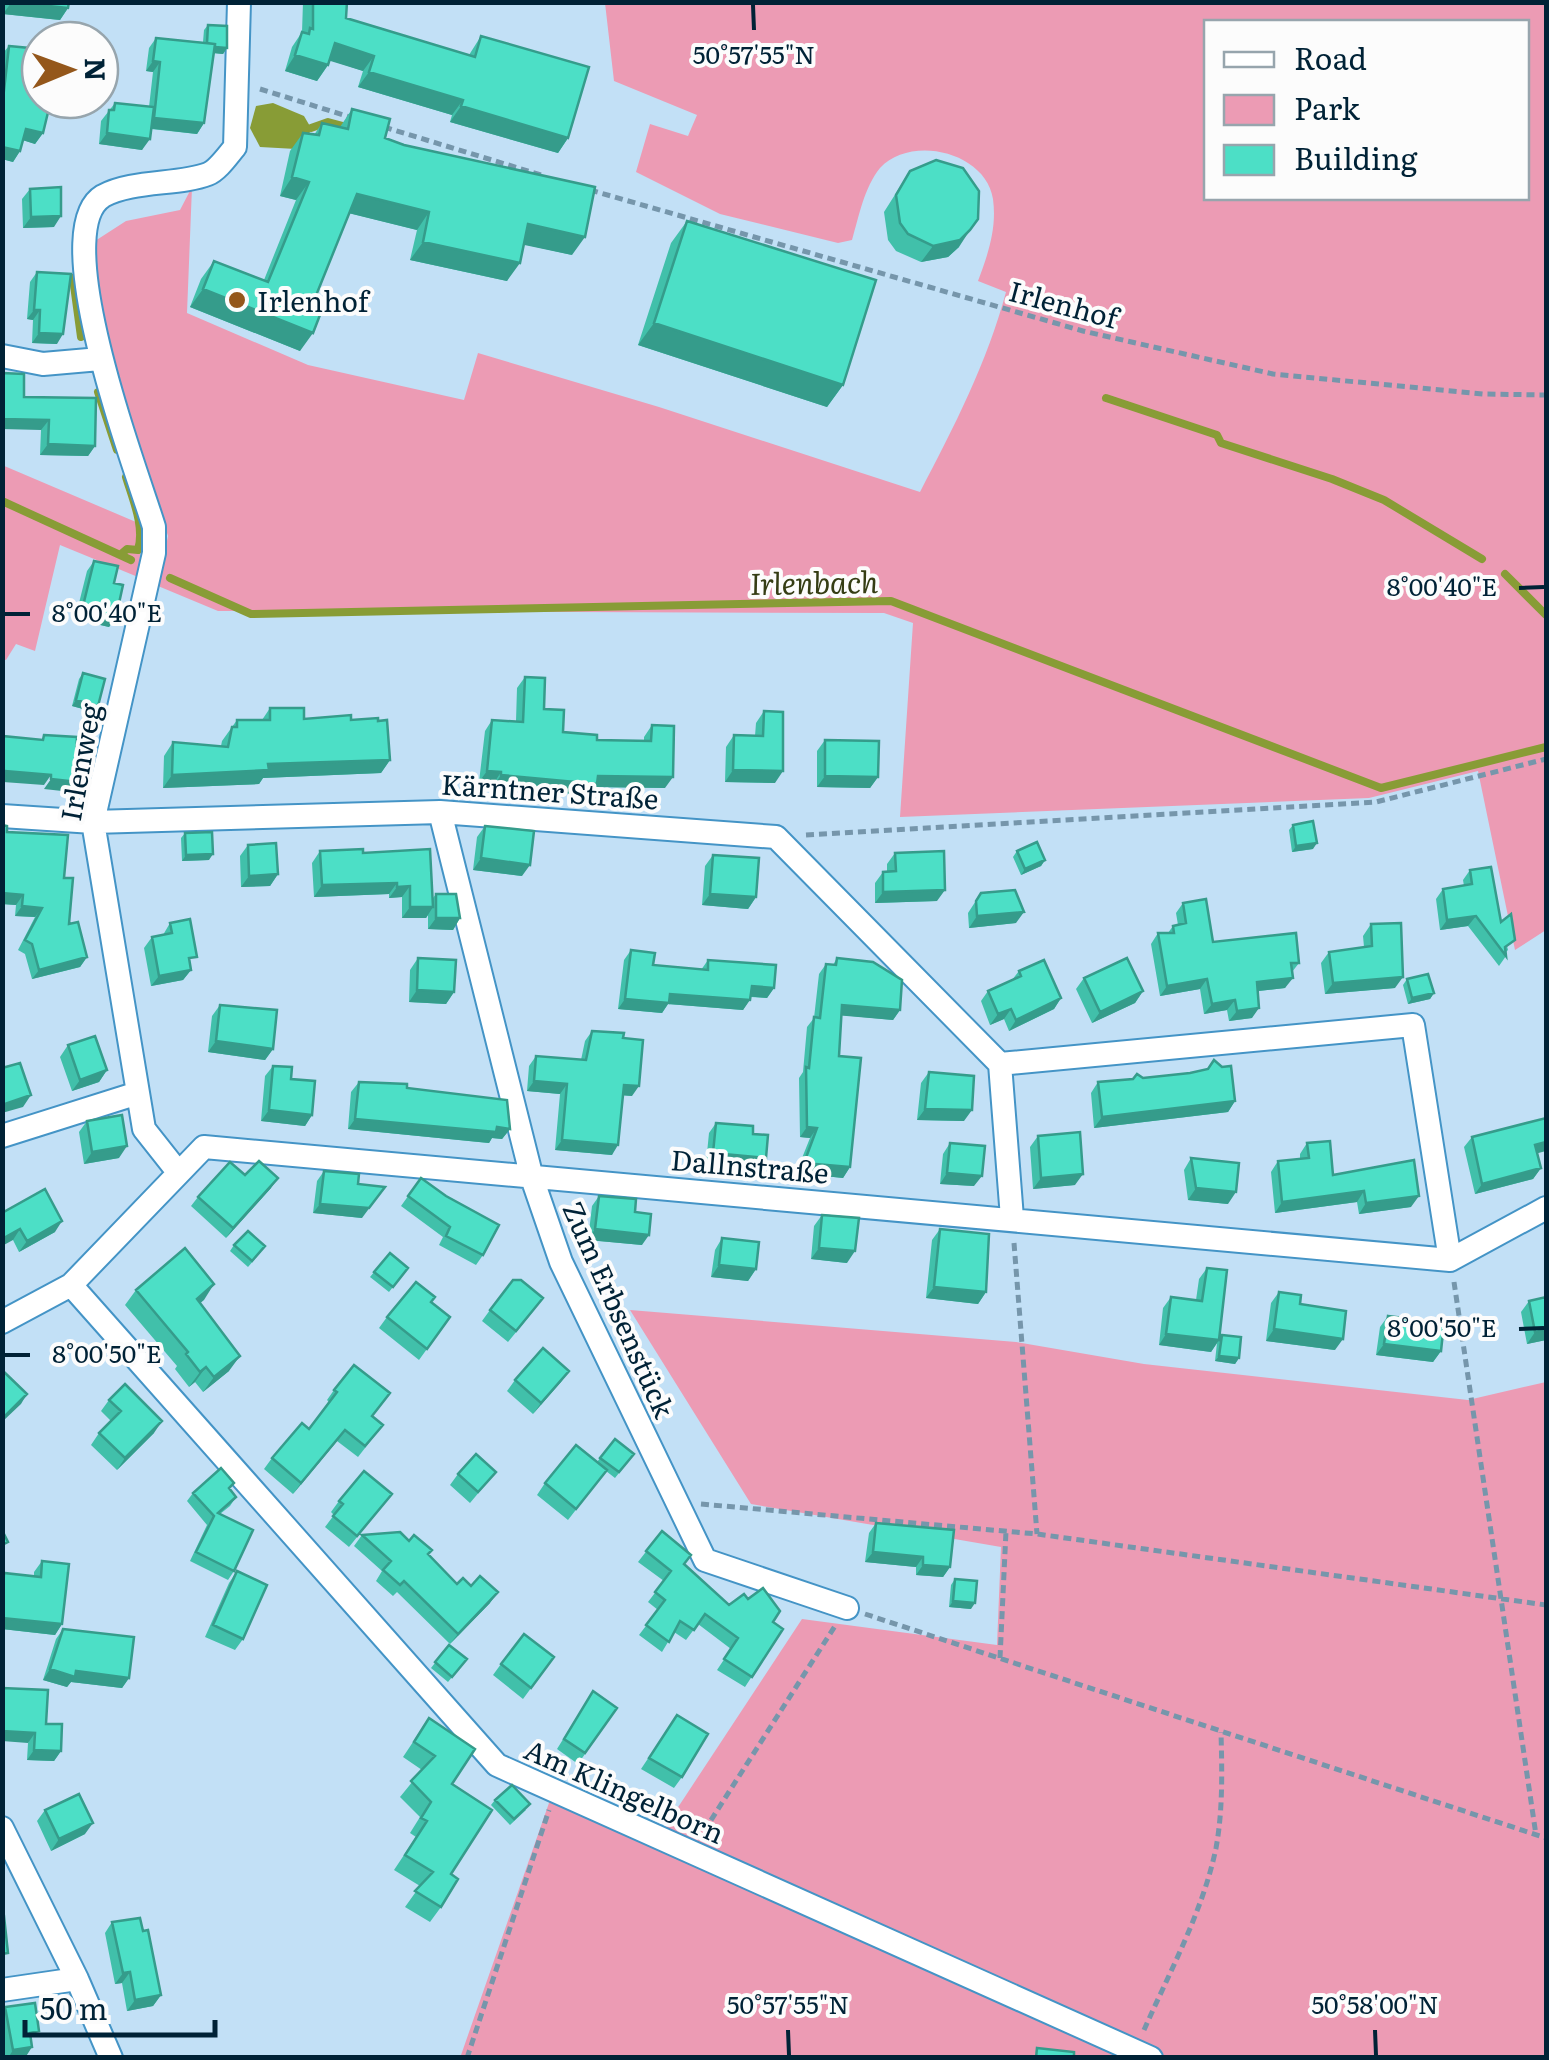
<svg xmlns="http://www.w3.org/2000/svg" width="1549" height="2060" viewBox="0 0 1549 2060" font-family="Literata,serif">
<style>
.green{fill:#ec9bb4;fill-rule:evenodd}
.water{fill:#889c36}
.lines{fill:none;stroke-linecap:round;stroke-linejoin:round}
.stream{stroke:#889c36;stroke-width:8}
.street-casing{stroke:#4494c6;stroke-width:26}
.path{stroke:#7696ab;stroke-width:5;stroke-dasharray:8 5;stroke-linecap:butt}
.street{stroke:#fff;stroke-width:22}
.wall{fill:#41c0aa}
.shaded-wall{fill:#359c8b}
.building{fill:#4cdfc6;stroke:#359c8b;stroke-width:2.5}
.ticks{fill:none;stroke:#002236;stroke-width:4}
.poi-dot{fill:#94571b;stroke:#fcfcfc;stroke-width:4}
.labels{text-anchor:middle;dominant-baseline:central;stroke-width:8;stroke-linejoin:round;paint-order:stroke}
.poi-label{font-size:28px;fill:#002236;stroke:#fcfcfc;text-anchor:start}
.street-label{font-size:28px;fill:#002236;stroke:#fcfcfc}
.water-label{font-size:30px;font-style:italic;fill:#353d14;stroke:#fcfcfc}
.ticks-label{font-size:25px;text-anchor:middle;fill:#002236;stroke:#fcfcfc;stroke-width:8;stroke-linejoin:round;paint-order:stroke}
</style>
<rect width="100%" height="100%" fill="#c2e0f6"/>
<path class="green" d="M 605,3 L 1546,3 L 1546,930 L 1515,950 L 1478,771 L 1369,798 L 900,817 L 913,623 L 884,613 L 218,611 L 158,586 L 168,536 L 105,345 L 96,281 L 95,241 L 126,221 L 180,210 L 192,187 L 187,313 L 308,365 L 464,400 L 478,353 L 659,407 L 920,492 C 954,427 987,363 1006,292 L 978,281 C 988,254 997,229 993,199 C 986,152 911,134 880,168 C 864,188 859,216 852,240 L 838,243 L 720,214 L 636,172 L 650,124 L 688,136 L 697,115 L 614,81 ZM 1206,22 L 1526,22 L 1526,198 L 1206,198 Z
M 2,465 L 143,525 L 138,577 L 60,545 L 35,651 L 16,644 L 6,660 L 2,659 Z
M 630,1310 L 1016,1342 L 1144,1364 L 1468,1400 L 1546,1382 L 1546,2057 L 460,2058 L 557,1780 L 665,1827 L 802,1619 L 997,1645 L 1001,1547 L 751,1504 Z"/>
<path class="water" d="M 273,103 L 304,116 L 311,128 L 308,138 L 296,149 L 260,147 L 250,128 L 256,106 Z"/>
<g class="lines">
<path class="stream" d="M 311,128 L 328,122 L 343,126
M 73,278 L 81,337
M 98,392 L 117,450
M 1106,398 L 1217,435 L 1221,443 L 1332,479 L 1384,500 L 1482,559
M 2,501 L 131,560
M 120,555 L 127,549 L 138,550 C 145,527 133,500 126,477
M 1505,574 L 1546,615
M 170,578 L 251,614 L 891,601 L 1381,788 L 1546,747"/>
<g class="street-casing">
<path id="street" d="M 2,356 L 43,364 L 100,359
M 440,812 L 532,1178 L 561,1262 L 705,1560 L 847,1608
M 2,816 L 93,822 L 440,812 L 776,837 L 1000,1064 L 1012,1218
M 1000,1064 L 1413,1025 L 1450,1260
M 2,1136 L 138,1093
M 178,1172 L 144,1129 L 93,822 L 154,553 L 154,527 C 138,474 45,231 103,196 C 131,180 180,185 208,174 C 218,170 228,155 235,147 L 239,2
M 71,1285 L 497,1765 L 1151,2058
M 2,1322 L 71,1285 L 204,1147 L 1450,1260 L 1546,1208
M 2,1828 L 77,1979 L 111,2058
M 2,1990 L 77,1979"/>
</g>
<path class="path" d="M 260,89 L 350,117
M 384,127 L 541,175
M 590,190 L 1083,331 L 1273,374 L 1483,394 L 1546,395
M 806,835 L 1376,802 L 1546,759
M 1014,1243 L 1037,1534
M 1454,1282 L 1536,1835
M 701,1504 L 1037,1534 L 1546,1605
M 865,1614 L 1546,1838
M 1000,1658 L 1006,1531
M 704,1831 L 835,1626
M 1144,2030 C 1170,1971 1203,1911 1216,1848 C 1223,1810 1222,1771 1221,1732
M 467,2058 L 549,1810"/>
<use href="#street" class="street"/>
</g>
<path class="wall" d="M 4,2 L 69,2 L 68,8 L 60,20 L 3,14 Z
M 303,2 L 347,2 L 346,18 L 469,55 L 481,36 L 568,138 L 558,153 L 450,122 L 452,115 L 358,87 L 363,71 L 330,60 L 328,65 L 317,81 L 285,71 L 292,47 L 302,32 Z
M 208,25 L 227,48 L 223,54 L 214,53 L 204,123 L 197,134 L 151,129 L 142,150 L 99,144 L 101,121 L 115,103 L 149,107 L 153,72 L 146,71 L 149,48 L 156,38 L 203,42 L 204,30 Z
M 9,46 L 40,102 L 43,133 L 35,144 L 23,140 L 20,151 L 13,162 L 2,159 L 2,54 Z
M 352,109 L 385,138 L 572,255 L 523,244 L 507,281 L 410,260 L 417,230 L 349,213 L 315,298 L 300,351 L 190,307 L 201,279 L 214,261 L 264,280 L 296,200 L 280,196 L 290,151 L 303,133 L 314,135 L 322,123 L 340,127 Z
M 910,171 L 959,247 L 948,257 L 921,262 L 896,251 L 888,240 L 884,212 Z
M 30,189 L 54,227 L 23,228 L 22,199 Z
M 687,221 L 843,385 L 827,407 L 638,345 L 671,243 Z
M 37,272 L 57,344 L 32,343 L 33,320 L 27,319 L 30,282 Z
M 24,397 L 95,446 L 88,456 L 40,455 L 41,430 Z
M 94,561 L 114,583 L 116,617 L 109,627 L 75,619 L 87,571 Z
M 83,673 L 98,706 L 94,712 L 72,706 L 79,679 Z
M 525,677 L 544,709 L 563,732 L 597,740 L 644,741 L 644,737 L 652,725 L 665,788 L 595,787 L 589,795 L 493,787 L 494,783 L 479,782 L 485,731 L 492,720 L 516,721 L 517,688 Z
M 270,708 L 304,719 L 351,720 L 390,760 L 381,773 L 263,778 L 259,784 L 163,788 L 164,756 L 173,742 L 221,746 L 222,741 L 237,720 L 262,720 Z
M 764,711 L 775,783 L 725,782 L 726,747 L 734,735 L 755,736 L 756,723 Z
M 825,740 L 878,777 L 870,788 L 817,787 L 817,751 Z
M 2,825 L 7,832 L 64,878 L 69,924 L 87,957 L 80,967 L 32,979 L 25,954 L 18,950 L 35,917 L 15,916 L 16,905 L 2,904 Z
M 1293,825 L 1313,849 L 1292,852 L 1289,830 Z
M 485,826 L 522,876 L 473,870 L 477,837 Z
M 185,833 L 209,860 L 182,861 L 181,838 Z
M 248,845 L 278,874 L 270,886 L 241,887 L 240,856 Z
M 320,851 L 363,853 L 433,898 L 436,894 L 460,918 L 453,930 L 428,929 L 428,915 L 426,918 L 402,918 L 402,897 L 389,898 L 389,894 L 314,897 L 312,863 Z
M 1017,851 L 1045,860 L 1041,866 L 1021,875 L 1013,857 Z
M 895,853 L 937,901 L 875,903 L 875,883 L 883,872 L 887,871 L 887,864 Z
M 713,855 L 756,897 L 748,909 L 702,905 L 705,866 Z
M 1470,870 L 1501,922 L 1508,950 L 1506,952 L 1506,956 L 1499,966 L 1468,926 L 1440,930 L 1436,899 L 1443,889 L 1464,886 L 1463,880 Z
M 981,893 L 1016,923 L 969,928 L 968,913 Z
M 1183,903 L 1213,942 L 1299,963 L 1292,972 L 1285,988 L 1258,991 L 1252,1018 L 1229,1021 L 1227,1010 L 1204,1014 L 1200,989 L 1160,996 L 1151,944 L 1158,933 L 1168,933 L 1173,926 L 1178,925 L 1176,913 Z
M 170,923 L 191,970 L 183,980 L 151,986 L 144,948 L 152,937 L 163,935 Z
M 1371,924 L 1395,988 L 1325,994 L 1321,963 L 1329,952 L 1364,947 L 1363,936 Z
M 631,950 L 653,965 L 701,970 L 708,960 L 774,988 L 767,998 L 751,997 L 743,1010 L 668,1004 L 662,1013 L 618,1009 L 624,960 Z
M 418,958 L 454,992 L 446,1004 L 409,1002 L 410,970 Z
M 837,958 L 900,1010 L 893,1020 L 841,1015 L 839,1056 L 850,1167 L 843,1178 L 796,1173 L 810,1138 L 800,1137 L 799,1078 L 803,1072 L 807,1027 L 814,1018 L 819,974 L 826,964 L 833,965 Z
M 1019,971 L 1061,998 L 1054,1009 L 1009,1031 L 1004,1019 L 990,1025 L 981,1001 L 988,991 L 1012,980 Z
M 1084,978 L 1143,991 L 1135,1003 L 1092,1023 L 1076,989 Z
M 1407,979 L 1434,993 L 1430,999 L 1408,1004 L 1403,985 Z
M 220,1005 L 273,1049 L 265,1060 L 208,1052 L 212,1016 Z
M 592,1031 L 623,1038 L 632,1096 L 623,1095 L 612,1155 L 555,1150 L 560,1094 L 527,1091 L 529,1066 L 536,1056 L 581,1060 L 585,1041 Z
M 68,1045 L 107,1070 L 99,1082 L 72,1091 L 60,1057 Z
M 273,1066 L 291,1079 L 312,1115 L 305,1126 L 261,1121 L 265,1076 Z
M 929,1072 L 964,1121 L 917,1120 L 921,1083 Z
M 1143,1078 L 1235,1101 L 1228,1112 L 1094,1128 L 1091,1093 L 1098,1082 Z
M 359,1082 L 407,1088 L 510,1129 L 502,1139 L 492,1138 L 489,1143 L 348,1129 L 351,1092 Z
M 87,1121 L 119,1158 L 84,1164 L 79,1132 Z
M 716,1123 L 753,1134 L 759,1168 L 706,1163 L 709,1133 Z
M 1038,1136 L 1075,1185 L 1033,1189 L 1030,1147 Z
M 1472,1137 L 1537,1153 L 1541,1168 L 1533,1179 L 1475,1194 L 1464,1147 Z
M 950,1143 L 974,1186 L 940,1184 L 943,1154 Z
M 1307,1143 L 1333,1175 L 1411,1207 L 1359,1214 L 1357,1202 L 1275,1213 L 1271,1172 L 1278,1161 L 1300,1159 L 1300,1154 Z
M 1191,1158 L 1228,1204 L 1188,1200 L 1184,1170 Z
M 324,1171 L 358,1184 L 362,1218 L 313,1213 L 317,1181 Z
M 245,1175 L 271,1188 L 226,1238 L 191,1206 L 198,1197 Z
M 421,1178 L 483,1255 L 476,1265 L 439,1245 L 443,1237 L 401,1206 Z
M 599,1196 L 635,1212 L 642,1245 L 588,1240 L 592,1206 Z
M 2,1213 L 55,1232 L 19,1252 L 13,1240 Z
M 822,1215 L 847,1263 L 811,1259 L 814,1226 Z
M 940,1229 L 986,1292 L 978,1304 L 926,1298 L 932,1240 Z
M 722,1238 L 756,1269 L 748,1281 L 711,1277 L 715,1250 Z
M 234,1245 L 261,1252 L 248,1267 L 230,1251 Z
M 390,1253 L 408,1268 L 389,1292 L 370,1277 Z
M 1207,1268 L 1220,1337 L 1222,1335 L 1239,1358 L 1235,1364 L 1215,1361 L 1217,1343 L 1211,1352 L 1159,1345 L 1163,1308 L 1171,1297 L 1196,1300 L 1199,1279 Z
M 214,1284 L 200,1303 L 229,1371 L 203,1392 L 195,1382 L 189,1387 L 175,1369 L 177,1366 L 125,1305 L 136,1290 Z
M 1279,1292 L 1335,1350 L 1266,1341 L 1271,1303 Z
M 1529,1301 L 1546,1340 L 1527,1344 L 1521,1312 Z
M 431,1302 L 450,1317 L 419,1360 L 379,1328 L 387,1317 Z
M 535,1309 L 508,1342 L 482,1321 L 490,1310 Z
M 1388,1316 L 1441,1351 L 1433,1362 L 1376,1355 L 1380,1327 Z
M 569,1371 L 533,1414 L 507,1391 L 515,1380 Z
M 334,1390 L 383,1425 L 358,1457 L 337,1441 L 293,1494 L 264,1469 L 272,1458 L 309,1429 L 329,1402 L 327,1400 Z
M 109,1400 L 154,1433 L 117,1470 L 91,1445 L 99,1433 L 111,1421 L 101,1411 Z
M 615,1439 L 634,1454 L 615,1478 L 606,1471 L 568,1520 L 537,1495 L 545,1483 L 597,1462 Z
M 496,1472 L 470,1503 L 450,1485 L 458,1474 Z
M 230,1490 L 236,1497 L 230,1506 L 220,1514 L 234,1571 L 228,1580 L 190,1561 L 207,1525 L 187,1501 L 193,1493 Z
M 392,1494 L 349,1547 L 325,1527 L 334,1515 L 331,1512 L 339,1501 Z
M 876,1523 L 950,1567 L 943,1577 L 916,1575 L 916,1567 L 865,1562 L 869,1533 Z
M 662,1531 L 684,1565 L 729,1605 L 748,1599 L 773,1622 L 783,1629 L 745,1687 L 717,1670 L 731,1649 L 698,1624 L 686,1640 L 674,1632 L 662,1652 L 639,1635 L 658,1610 L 648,1602 L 664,1581 L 638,1562 Z
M 362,1535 L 428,1555 L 457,1584 L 490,1603 L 450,1644 L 397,1592 L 393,1596 L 376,1581 L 382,1571 L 354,1546 Z
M 42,1561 L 62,1624 L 55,1635 L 2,1629 L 2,1575 L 4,1573 L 34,1577 L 34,1572 Z
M 237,1571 L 243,1639 L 235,1650 L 205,1637 L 229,1583 Z
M 955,1579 L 971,1609 L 949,1607 L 951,1585 Z
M 63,1629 L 129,1678 L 122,1688 L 71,1682 L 67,1687 L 43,1680 L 56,1639 Z
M 449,1645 L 467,1659 L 448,1682 L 431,1668 Z
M 554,1657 L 523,1699 L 493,1675 L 501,1664 Z
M 48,1690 L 46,1724 L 61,1751 L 54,1761 L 27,1760 L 28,1743 Z
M 593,1691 L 617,1708 L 578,1764 L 557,1749 Z
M 677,1715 L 682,1777 L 674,1788 L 641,1769 Z
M 429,1718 L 452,1784 L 451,1874 L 441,1907 L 430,1922 L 405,1907 L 420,1886 L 394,1870 L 416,1837 L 410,1833 L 420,1817 L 400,1797 L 422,1770 L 403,1757 Z
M 495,1800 L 526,1810 L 510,1825 L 491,1805 Z
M 45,1810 L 85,1834 L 51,1851 L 37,1821 Z
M 112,1922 L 161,1995 L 153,2006 L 127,2011 L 122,1983 L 115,1984 L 105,1933 Z
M 5,2007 L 31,2042 L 25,2058 L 4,2058 L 2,2048 L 2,2012 Z"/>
<path class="shaded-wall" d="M 11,3 L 68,8 L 60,20 L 3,14 Z
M 335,43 L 374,56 L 363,71 L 324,59 Z
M 206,46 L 227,48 L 223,54 L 202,52 Z
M 295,55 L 328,65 L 317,81 L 285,71 Z
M 153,61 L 160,62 L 153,72 L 146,71 Z
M 369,72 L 463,100 L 452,115 L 358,87 Z
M 461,106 L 568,138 L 558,153 L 450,122 Z
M 154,118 L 204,123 L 197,134 L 146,128 Z
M 26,129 L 43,133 L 35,144 L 19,139 Z
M 107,133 L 150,139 L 142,150 L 99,144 Z
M 2,147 L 20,151 L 13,162 L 2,159 Z
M 292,177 L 309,182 L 296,200 L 280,196 Z
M 357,194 L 429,212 L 417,230 L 344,212 Z
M 61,216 L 54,227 L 23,228 L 31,217 Z
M 528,224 L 585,237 L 572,255 L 515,243 Z
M 970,230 L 959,247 L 948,257 L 921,262 L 933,246 Z
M 423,242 L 520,263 L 507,281 L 410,260 Z
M 203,289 L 313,333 L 300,351 L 190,307 Z
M 34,310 L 40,310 L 33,320 L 27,319 Z
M 654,323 L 843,385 L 827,407 L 638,345 Z
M 39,333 L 63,334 L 57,344 L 32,343 Z
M 2,419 L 49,420 L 41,430 L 2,429 Z
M 48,444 L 95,446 L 88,456 L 40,455 Z
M 82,610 L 116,617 L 109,627 L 75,619 Z
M 76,700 L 98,706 L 94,712 L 72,706 Z
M 390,760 L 381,773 L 263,778 L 259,784 L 163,788 L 172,775 L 268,764 Z
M 733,770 L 783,771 L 775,783 L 725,782 Z
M 6,771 L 51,775 L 44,785 L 3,782 L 2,777 Z
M 487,771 L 501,772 L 494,783 L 479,782 Z
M 501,775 L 598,776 L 673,777 L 665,788 L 595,787 L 589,795 L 493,787 Z
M 825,776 L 878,777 L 870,788 L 817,787 Z
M 51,779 L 87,783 L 80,793 L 44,789 Z
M 1317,843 L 1313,849 L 1292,852 L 1296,846 Z
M 213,854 L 209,860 L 182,861 L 186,855 Z
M 481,858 L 530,865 L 522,876 L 473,870 Z
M 1045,860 L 1041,866 L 1021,875 L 1025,869 Z
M 278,874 L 270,886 L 241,887 L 249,876 Z
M 397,883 L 389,894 L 314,897 L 322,885 Z
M 410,886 L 402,897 L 389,898 L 397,887 Z
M 945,890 L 937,901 L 875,903 L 883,892 Z
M 2,893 L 23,895 L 16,905 L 2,904 Z
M 710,894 L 756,897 L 748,909 L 702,905 Z
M 22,906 L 42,908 L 35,917 L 15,916 Z
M 410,907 L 433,907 L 426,918 L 402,918 Z
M 1024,912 L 1016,923 L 969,928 L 977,916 Z
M 1476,916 L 1468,926 L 1440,930 L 1447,920 Z
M 436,918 L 460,918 L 453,930 L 428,929 Z
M 87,957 L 80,967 L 32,979 L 39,970 Z
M 191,970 L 183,980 L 151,986 L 159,976 Z
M 1403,977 L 1395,988 L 1325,994 L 1333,983 Z
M 1293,978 L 1285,988 L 1249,992 L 1257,982 Z
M 1207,979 L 1200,989 L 1160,996 L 1167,986 Z
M 752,986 L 774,988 L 767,998 L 744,996 Z
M 417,990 L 454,992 L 446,1004 L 409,1002 Z
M 1143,991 L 1135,1003 L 1092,1023 L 1100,1012 Z
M 1434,993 L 1430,999 L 1408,1004 L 1412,998 Z
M 670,994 L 750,1000 L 743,1010 L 668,1004 L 662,1013 L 618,1009 L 625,999 Z
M 1061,998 L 1054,1009 L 1009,1031 L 1016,1020 Z
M 1235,1000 L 1227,1010 L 1204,1014 L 1212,1004 Z
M 842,1005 L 900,1010 L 893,1020 L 835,1015 Z
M 1259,1008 L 1252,1018 L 1229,1021 L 1237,1011 Z
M 1011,1009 L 1004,1019 L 990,1025 L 998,1014 Z
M 216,1041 L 273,1049 L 265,1060 L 208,1052 Z
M 107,1070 L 99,1082 L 72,1091 L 80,1080 Z
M 534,1081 L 567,1084 L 560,1094 L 527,1091 Z
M 624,1085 L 639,1086 L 632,1096 L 617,1095 Z
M 31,1095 L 23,1107 L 2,1113 L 2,1105 Z
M 1235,1101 L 1228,1112 L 1094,1128 L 1102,1117 Z
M 925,1109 L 972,1110 L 964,1121 L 917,1120 Z
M 269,1110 L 312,1115 L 305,1126 L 261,1121 Z
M 355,1119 L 497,1127 L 510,1129 L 502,1139 L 492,1138 L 489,1143 L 348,1129 Z
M 807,1127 L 817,1128 L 810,1138 L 800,1137 Z
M 562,1140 L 618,1145 L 612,1155 L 555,1150 Z
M 1546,1142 L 1546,1151 L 1527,1156 L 1535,1145 Z
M 127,1146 L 119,1158 L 84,1164 L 92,1152 Z
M 713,1153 L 766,1158 L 759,1168 L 706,1163 Z
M 804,1163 L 850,1167 L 843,1178 L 796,1173 Z
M 1541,1168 L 1533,1179 L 1475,1194 L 1482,1184 Z
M 947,1173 L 982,1176 L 974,1186 L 940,1184 Z
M 1083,1174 L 1075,1185 L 1033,1189 L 1041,1178 Z
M 278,1178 L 271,1188 L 226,1238 L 233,1228 Z
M 385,1187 L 362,1218 L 313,1213 L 320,1204 Z
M 1196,1188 L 1236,1192 L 1228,1204 L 1188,1200 Z
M 1364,1191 L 1357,1202 L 1275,1213 L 1282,1202 Z
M 1419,1196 L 1411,1207 L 1359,1214 L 1366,1203 Z
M 62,1221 L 55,1232 L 19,1252 L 27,1241 Z
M 20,1229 L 13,1240 L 2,1246 L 2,1239 Z
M 595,1229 L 649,1235 L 642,1245 L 588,1240 Z
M 819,1248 L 855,1251 L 847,1263 L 811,1259 Z
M 719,1265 L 756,1269 L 748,1281 L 711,1277 Z
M 214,1284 L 204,1300 L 186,1315 L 197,1299 Z
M 934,1287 L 986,1292 L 978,1304 L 926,1298 Z
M 1274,1329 L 1343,1339 L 1335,1350 L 1266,1341 Z
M 1546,1330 L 1546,1340 L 1527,1344 L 1535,1332 Z
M 1166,1334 L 1219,1340 L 1211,1352 L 1159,1345 Z
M 1384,1344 L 1441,1351 L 1433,1362 L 1376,1355 Z
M 240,1356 L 229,1371 L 203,1392 L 214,1377 Z
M 1219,1356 L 1239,1358 L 1235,1364 L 1215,1361 Z
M 206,1367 L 195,1382 L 189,1387 L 200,1372 Z
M 569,1371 L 561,1382 L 533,1414 L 541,1403 Z
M 27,1394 L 21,1404 L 2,1422 L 2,1419 Z
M 162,1421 L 154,1433 L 117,1470 L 125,1458 Z
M 345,1430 L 337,1441 L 293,1494 L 301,1483 Z
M 873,1552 L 923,1557 L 916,1567 L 865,1562 Z
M 923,1565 L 950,1567 L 943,1577 L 916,1575 Z
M 498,1592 L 490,1603 L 450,1644 L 458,1634 Z
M 953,1601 L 975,1603 L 971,1609 L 949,1607 Z
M 2,1618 L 62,1624 L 55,1635 L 2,1629 Z
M 50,1669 L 76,1671 L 129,1678 L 122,1688 L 71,1682 L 67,1687 L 43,1680 Z
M 2,1731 L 35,1733 L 28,1743 L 2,1741 Z
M 34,1750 L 61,1751 L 54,1761 L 27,1760 Z
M 93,1823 L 85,1834 L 51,1851 L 59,1839 Z
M 130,1972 L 122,1983 L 115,1984 L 123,1973 Z
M 161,1995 L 153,2006 L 127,2011 L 135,2000 Z
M 32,2047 L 25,2058 L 8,2058 L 13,2050 Z"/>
<path class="building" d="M 11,2 L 69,2 L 68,8 Z
M 313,2 L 347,2 L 346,18 L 475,57 L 481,36 L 589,67 L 568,138 L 461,106 L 463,100 L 369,72 L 374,56 L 335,43 L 328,65 L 295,55 L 302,32 L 309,34 L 310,28 L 313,29 Z
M 208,25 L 227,26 L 227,48 L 215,47 L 215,44 L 207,43 Z
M 156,38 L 215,44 L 204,123 L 154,118 L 160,62 L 153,61 Z
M 9,46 L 40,49 L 40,102 L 50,104 L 43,133 L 26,129 L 20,151 L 2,147 L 2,108 Z
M 115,103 L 154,107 L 150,139 L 107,133 L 109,110 L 114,110 Z
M 352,109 L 390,119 L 385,138 L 404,145 L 595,187 L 585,237 L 528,224 L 520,263 L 423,242 L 429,212 L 357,194 L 315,298 L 325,302 L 313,333 L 203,289 L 214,261 L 268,282 L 309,182 L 292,177 L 303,133 L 319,135 L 322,123 L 348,129 Z
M 936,160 L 963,168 L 979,191 L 978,219 L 970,230 L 960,240 L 933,246 L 908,234 L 900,223 L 896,195 L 910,171 Z
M 61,187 L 61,216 L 31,217 L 30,189 Z
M 687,221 L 876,280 L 843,385 L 654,323 Z
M 37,272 L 71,274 L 63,334 L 39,333 L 40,310 L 34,310 Z
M 2,373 L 24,374 L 24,397 L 96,398 L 95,446 L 48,444 L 49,420 L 2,419 Z
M 94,561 L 118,566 L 114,583 L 123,585 L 116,617 L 82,610 Z
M 83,673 L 105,679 L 98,706 L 76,700 Z
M 525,677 L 545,678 L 544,709 L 564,710 L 563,732 L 597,735 L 597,740 L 651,741 L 652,725 L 674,726 L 673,777 L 598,776 L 597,784 L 501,775 L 501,772 L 487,771 L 492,720 L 523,722 Z
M 270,708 L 304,708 L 304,719 L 351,715 L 351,720 L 378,718 L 378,721 L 387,720 L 390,760 L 268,764 L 269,770 L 172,775 L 173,742 L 228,747 L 232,727 L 237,727 L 237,720 L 270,720 Z
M 764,711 L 783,712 L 783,771 L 733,770 L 734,735 L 763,736 Z
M 44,735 L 77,737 L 76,758 L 89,760 L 87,783 L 51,779 L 51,775 L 6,771 L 5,779 L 2,778 L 2,736 L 43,740 Z
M 825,740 L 879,741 L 878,777 L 825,776 Z
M 1313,821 L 1317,843 L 1296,846 L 1293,825 Z
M 2,825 L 7,826 L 7,832 L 68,835 L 64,878 L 73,878 L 69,924 L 78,922 L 87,957 L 39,970 L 32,944 L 25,940 L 42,908 L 22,906 L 23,895 L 2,893 Z
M 485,826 L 534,831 L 530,865 L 481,858 Z
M 212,832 L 213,854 L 186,855 L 185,833 Z
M 1037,842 L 1045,860 L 1025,869 L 1017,851 Z
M 276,843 L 278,874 L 249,876 L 248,845 Z
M 363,849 L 363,853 L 430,849 L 433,907 L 410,907 L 410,886 L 397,887 L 397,883 L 322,885 L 320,851 Z
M 944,851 L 945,890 L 883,892 L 883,872 L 896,871 L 895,853 Z
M 713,855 L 759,858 L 756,897 L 710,894 Z
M 1491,867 L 1501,922 L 1511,914 L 1515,940 L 1505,947 L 1506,956 L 1476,916 L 1447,920 L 1443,889 L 1472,884 L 1470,870 Z
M 1015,890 L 1024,912 L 977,916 L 976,901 L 981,893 Z
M 436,894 L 456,894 L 460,918 L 436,918 Z
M 1206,899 L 1213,942 L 1296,933 L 1299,963 L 1291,963 L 1293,978 L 1257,982 L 1259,1008 L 1237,1011 L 1235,1000 L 1212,1004 L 1207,979 L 1167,986 L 1158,933 L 1174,933 L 1173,926 L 1186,923 L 1183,903 Z
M 190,919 L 197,957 L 189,958 L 191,970 L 159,976 L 152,937 L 172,933 L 170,923 Z
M 1401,923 L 1403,977 L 1333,983 L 1329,952 L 1372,946 L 1371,924 Z
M 631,950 L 655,953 L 653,965 L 708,970 L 708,960 L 776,965 L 774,988 L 752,986 L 750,1000 L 670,994 L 669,1003 L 625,999 Z
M 418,958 L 456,960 L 454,992 L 417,990 Z
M 837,958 L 873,962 L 902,980 L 900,1010 L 842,1005 L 839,1056 L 861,1058 L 850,1167 L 804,1163 L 817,1128 L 807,1127 L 806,1067 L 809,1068 L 814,1017 L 820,1018 L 826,964 L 836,965 Z
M 1127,958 L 1143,991 L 1100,1012 L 1084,978 Z
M 1044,960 L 1061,998 L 1016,1020 L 1011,1009 L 998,1014 L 988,991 L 1021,976 L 1019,971 Z
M 1428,974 L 1434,993 L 1412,998 L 1407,979 Z
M 220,1005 L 277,1010 L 273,1049 L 216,1041 Z
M 592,1031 L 624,1033 L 623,1038 L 643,1040 L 639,1086 L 624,1085 L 618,1145 L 562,1140 L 567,1084 L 534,1081 L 536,1056 L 586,1060 Z
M 95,1036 L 107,1070 L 80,1080 L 68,1045 Z
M 1214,1060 L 1222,1067 L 1231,1066 L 1235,1101 L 1102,1117 L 1098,1082 L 1133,1079 L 1137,1074 L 1143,1078 L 1190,1073 L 1208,1069 Z
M 20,1063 L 31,1095 L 2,1105 L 2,1068 Z
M 273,1066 L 292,1067 L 291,1079 L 315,1081 L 312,1115 L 269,1110 Z
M 929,1072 L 974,1076 L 972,1110 L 925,1109 Z
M 359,1082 L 407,1084 L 407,1088 L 507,1100 L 510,1129 L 497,1127 L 496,1132 L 355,1119 Z
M 122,1115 L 127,1146 L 92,1152 L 87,1121 Z
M 1546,1118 L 1546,1142 L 1535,1145 L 1541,1168 L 1482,1184 L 1472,1137 Z
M 716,1123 L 753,1126 L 753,1134 L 768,1135 L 766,1158 L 713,1153 Z
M 1080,1132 L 1083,1174 L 1041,1178 L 1038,1136 Z
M 1330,1141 L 1333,1175 L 1414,1160 L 1419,1196 L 1366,1203 L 1364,1191 L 1282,1202 L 1278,1161 L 1309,1158 L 1307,1143 Z
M 950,1143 L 985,1146 L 982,1176 L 947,1173 Z
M 1191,1158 L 1239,1163 L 1236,1192 L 1196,1188 Z
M 259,1161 L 278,1178 L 233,1228 L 198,1197 L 230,1162 L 245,1175 Z
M 324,1171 L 359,1174 L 358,1184 L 385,1187 L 369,1208 L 320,1204 Z
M 421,1178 L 446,1196 L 499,1225 L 483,1255 L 446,1236 L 450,1227 L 408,1196 Z
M 45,1189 L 62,1221 L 27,1241 L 20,1229 L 2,1239 L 2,1213 Z
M 599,1196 L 636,1199 L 635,1212 L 651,1214 L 649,1235 L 595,1229 Z
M 822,1215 L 859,1218 L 855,1251 L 819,1248 Z
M 940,1229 L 989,1234 L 986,1292 L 934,1287 Z
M 248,1231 L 265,1246 L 252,1261 L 234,1245 Z
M 722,1238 L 759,1242 L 756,1269 L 719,1265 Z
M 185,1248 L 214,1284 L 197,1299 L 240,1356 L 214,1377 L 206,1367 L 200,1372 L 186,1354 L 188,1352 L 136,1290 Z
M 390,1253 L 408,1268 L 393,1287 L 374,1272 Z
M 1207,1268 L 1227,1270 L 1219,1340 L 1166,1334 L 1171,1297 L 1202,1301 Z
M 513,1280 L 521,1280 L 543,1298 L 516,1331 L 490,1310 Z
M 416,1282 L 435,1297 L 431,1302 L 450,1317 L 427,1349 L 387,1317 Z
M 1279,1292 L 1301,1295 L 1300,1304 L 1346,1311 L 1343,1339 L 1274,1329 Z
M 1546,1297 L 1546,1330 L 1535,1332 L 1529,1301 Z
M 1388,1316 L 1444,1323 L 1441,1351 L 1384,1344 Z
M 1222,1335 L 1241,1337 L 1239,1358 L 1219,1356 Z
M 543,1348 L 569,1371 L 541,1403 L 515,1380 Z
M 354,1365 L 390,1393 L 372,1416 L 383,1425 L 365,1446 L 345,1430 L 301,1483 L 272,1458 L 302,1423 L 309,1429 L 337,1392 L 334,1390 Z
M 2,1370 L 27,1394 L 2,1419 Z
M 125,1384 L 162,1421 L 125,1458 L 99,1433 L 121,1411 L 109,1400 Z
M 615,1439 L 634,1454 L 619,1472 L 600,1458 Z
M 576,1445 L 607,1470 L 576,1509 L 545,1483 Z
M 476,1454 L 496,1472 L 478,1492 L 458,1474 Z
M 221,1468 L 234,1483 L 229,1488 L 236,1497 L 218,1513 L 253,1530 L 234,1571 L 196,1552 L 214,1516 L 193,1493 Z
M 364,1471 L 392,1494 L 357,1536 L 333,1516 L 343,1504 L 339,1501 Z
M 876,1523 L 954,1530 L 950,1567 L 923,1565 L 923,1557 L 873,1552 Z
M 2,1530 L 8,1542 L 2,1545 Z
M 662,1531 L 691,1555 L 684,1564 L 729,1605 L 744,1594 L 748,1599 L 763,1588 L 780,1611 L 773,1622 L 783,1629 L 752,1677 L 724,1659 L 738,1638 L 705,1614 L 694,1630 L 680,1621 L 669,1642 L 646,1625 L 665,1600 L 655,1592 L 671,1571 L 646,1551 Z
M 400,1532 L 409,1541 L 414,1535 L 432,1550 L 428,1554 L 457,1584 L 463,1578 L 471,1586 L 480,1576 L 498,1592 L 458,1634 L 404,1581 L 400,1585 L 383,1570 L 391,1561 L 362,1535 Z
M 42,1561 L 69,1564 L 62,1624 L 2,1618 L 4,1573 L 41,1577 Z
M 237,1571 L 267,1585 L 243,1639 L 213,1625 Z
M 955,1579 L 977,1581 L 975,1603 L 953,1601 Z
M 63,1629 L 134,1637 L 129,1678 L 76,1671 L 75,1677 L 50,1669 Z
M 524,1634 L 554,1657 L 531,1688 L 501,1664 Z
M 449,1645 L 467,1659 L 452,1677 L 435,1662 Z
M 2,1688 L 48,1690 L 46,1724 L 62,1724 L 61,1751 L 34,1750 L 35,1733 L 2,1731 Z
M 593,1691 L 617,1708 L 585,1753 L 564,1739 Z
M 677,1715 L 708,1734 L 682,1777 L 649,1758 Z
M 429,1718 L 475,1749 L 452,1784 L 492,1810 L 451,1874 L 458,1879 L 441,1907 L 415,1891 L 433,1872 L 405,1855 L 427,1821 L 421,1818 L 431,1802 L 411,1781 L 435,1756 L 414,1742 Z
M 512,1785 L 530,1804 L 514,1819 L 495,1800 Z
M 79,1794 L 93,1823 L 59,1839 L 45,1810 Z
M 2,1916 L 4,1916 L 8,1953 L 2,1954 Z
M 140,1918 L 143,1931 L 148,1930 L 161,1995 L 135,2000 L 130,1972 L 123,1973 L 112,1922 Z
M 35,2003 L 39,2031 L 30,2033 L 32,2047 L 13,2050 L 5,2007 Z
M 1037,2048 L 1074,2052 L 1074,2058 L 1036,2058 Z"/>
<path class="ticks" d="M 753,5 L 754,30M 1519,588 L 1544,587M 5,614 L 30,614M 1519,1329 L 1544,1328M 5,1355 L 30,1355M 788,2030 L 789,2055M 1375,2030 L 1376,2055"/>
<circle class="poi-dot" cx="237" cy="300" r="10"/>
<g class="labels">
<g class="poi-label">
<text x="257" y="300">Irlenhof</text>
</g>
<g class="street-label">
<text transform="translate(1064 303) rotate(15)">Irlenhof</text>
<text transform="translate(79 762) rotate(-80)">Irlenweg</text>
<text transform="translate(550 790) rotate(4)">Kärntner Straße</text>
<text transform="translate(750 1165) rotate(5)">Dallnstraße</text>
<text transform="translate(620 1309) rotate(66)">Zum Erbsenstück</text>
<text transform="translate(625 1790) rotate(24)">Am Klingelborn</text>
</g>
<g class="water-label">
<text transform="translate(814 581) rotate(-1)">Irlenbach</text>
</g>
</g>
<g class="ticks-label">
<text x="754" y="64">50°57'55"N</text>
<text x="1442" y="596">8°00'40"E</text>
<text x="107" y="622">8°00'40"E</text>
<text x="1442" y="1337">8°00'50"E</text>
<text x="107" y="1363">8°00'50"E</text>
<text x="788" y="2014">50°57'55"N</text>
<text x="1375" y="2014">50°58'00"N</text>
</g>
<rect width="1549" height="2060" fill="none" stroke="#002236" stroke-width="10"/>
<rect x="1204" y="20" width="325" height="180" fill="#fcfcfc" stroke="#97a5ad" stroke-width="2.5"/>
<rect x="1224" y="52" width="50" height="15" fill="#ffffff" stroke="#97a5ad" stroke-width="2.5"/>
<text x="1294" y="70" font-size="30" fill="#002236">Road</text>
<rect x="1224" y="95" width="50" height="30" fill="#ec9bb4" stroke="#97a5ad" stroke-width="2.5"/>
<text x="1294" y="120" font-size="30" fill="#002236">Park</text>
<rect x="1224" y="145" width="50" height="30" fill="#4cdfc6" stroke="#97a5ad" stroke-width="2.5"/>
<text x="1294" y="170" font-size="30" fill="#002236">Building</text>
<g transform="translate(70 70) rotate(89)"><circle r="48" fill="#fcfcfc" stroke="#97a5ad" stroke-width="2.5"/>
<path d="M0-8L18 38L0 25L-18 38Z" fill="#94571b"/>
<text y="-15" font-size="28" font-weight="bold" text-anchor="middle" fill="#002236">N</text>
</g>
<path d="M25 2020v15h190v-15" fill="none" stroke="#002236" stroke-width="5"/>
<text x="40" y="2020" font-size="30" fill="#002236" stroke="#fcfcfc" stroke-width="8" paint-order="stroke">50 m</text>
</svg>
